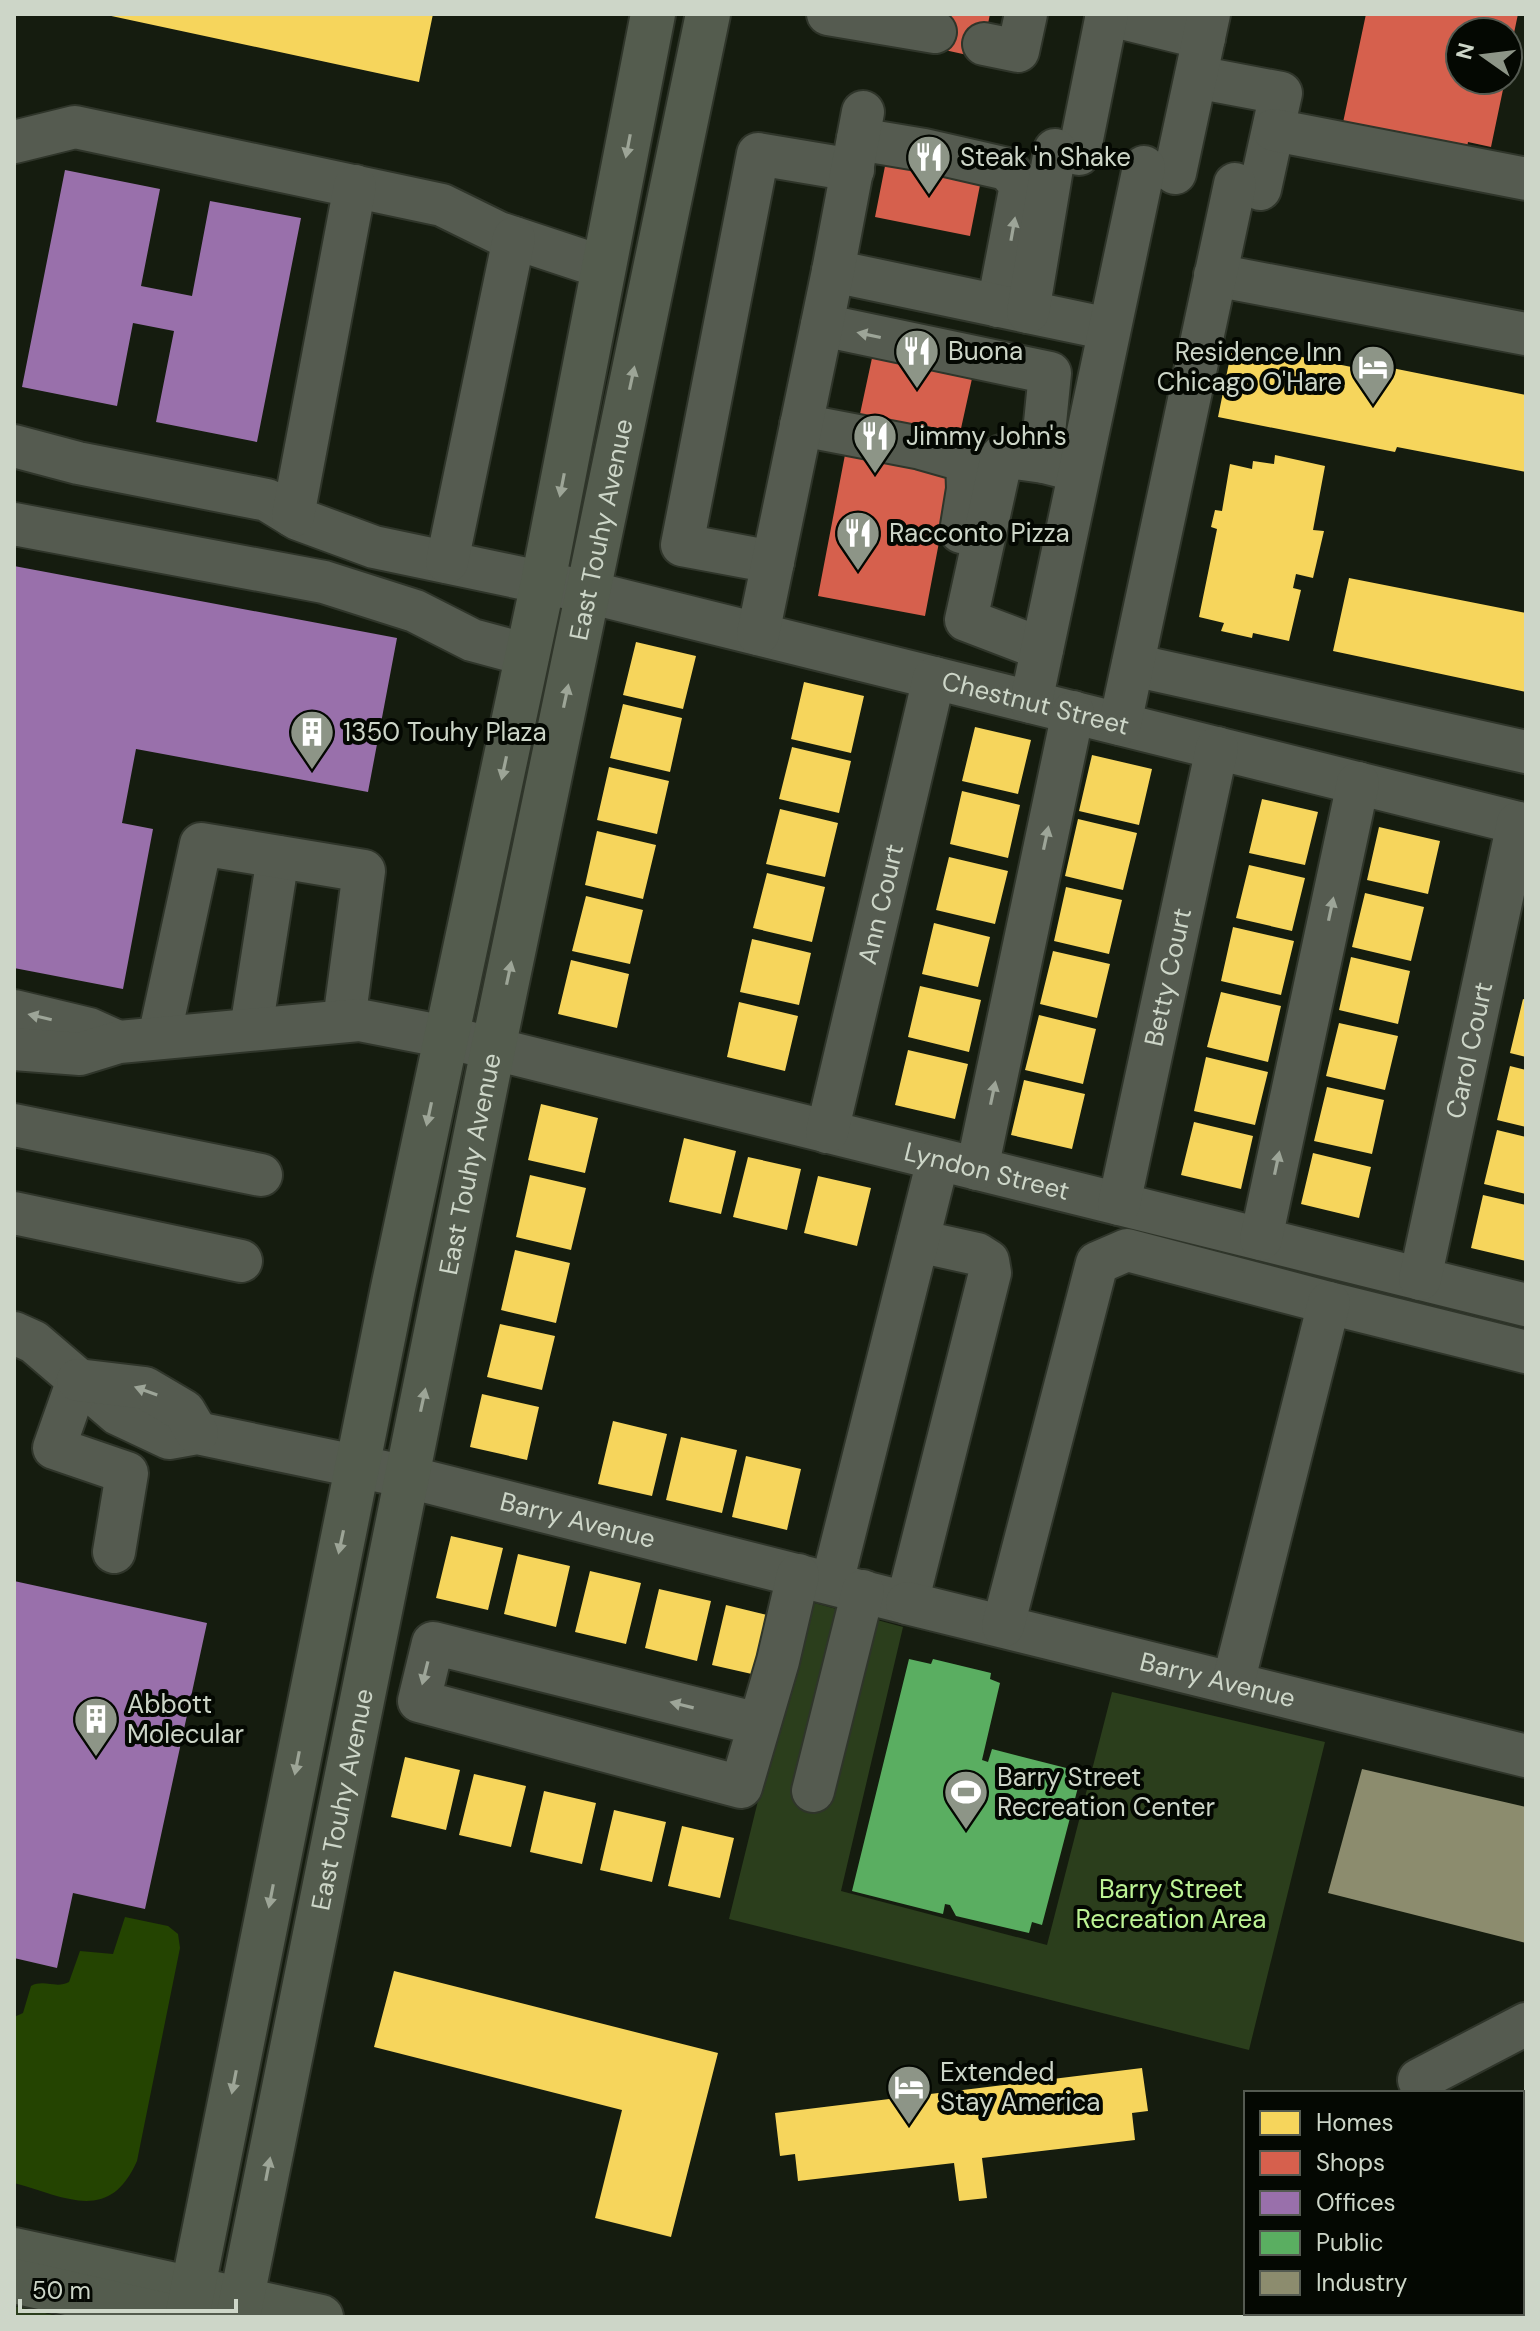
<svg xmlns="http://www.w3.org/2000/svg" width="1540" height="2331" viewBox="0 0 1540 2331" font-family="'DM Sans',sans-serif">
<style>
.green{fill:#2b3e1c}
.water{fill:#244401}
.homes{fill:#f6d55c}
.shops{fill:#d6604d}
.offices{fill:#9970ab}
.public{fill:#5aae61}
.industry{fill:#8c8c6e}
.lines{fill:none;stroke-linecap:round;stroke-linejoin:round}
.minor-casing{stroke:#2f352a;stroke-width:46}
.major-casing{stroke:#2f352a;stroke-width:48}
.minor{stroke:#555b50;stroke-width:42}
.major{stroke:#545c4e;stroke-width:44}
.oneway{fill:#9da597}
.oneway2{fill:#9da598}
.labels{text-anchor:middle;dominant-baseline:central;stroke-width:8;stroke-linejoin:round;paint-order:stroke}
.poi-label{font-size:26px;fill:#cdd6c8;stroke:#040802;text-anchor:start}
.street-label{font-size:26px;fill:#cdd6c8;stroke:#040802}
.park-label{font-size:26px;fill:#bdf395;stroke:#040802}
</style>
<rect width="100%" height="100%" fill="#151c0f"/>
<path class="green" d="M 807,1601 L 903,1627 L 841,1891 L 1047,1945 L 1112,1692 L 1325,1742 L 1249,2050 L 729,1919 Z
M 14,2306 L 63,2317 L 14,2317 Z"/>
<path class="water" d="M 125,1917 L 168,1926 L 178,1934 L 180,1948 L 137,2161 C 109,2224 66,2197 14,2183 L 14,2017 L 23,2013 L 31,1986 C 44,1979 56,1989 69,1982 L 80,1951 L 113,1954 Z"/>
<path class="homes" d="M 102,14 L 433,14 L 419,82 Z
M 1233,343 L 1386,374 L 1387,367 L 1526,395 L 1526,472 L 1397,447 L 1395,452 L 1218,417 Z
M 1275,455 L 1325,466 L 1313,530 L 1324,531 L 1313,578 L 1296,574 L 1293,588 L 1301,590 L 1289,641 L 1253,633 L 1252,638 L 1221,631 L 1224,623 L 1199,617 L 1217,529 L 1211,527 L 1215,510 L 1222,511 L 1230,464 L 1252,469 L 1253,461 L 1274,464 Z
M 1349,578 L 1526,613 L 1526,692 L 1333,651 Z
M 636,642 L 696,656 L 683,709 L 623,695 Z
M 804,682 L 864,696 L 851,753 L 791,739 Z
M 623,704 L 682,718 L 670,772 L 610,758 Z
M 975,727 L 1031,740 L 1018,794 L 962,781 Z
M 792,747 L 851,761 L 839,813 L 779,799 Z
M 1092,755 L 1152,769 L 1139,825 L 1079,811 Z
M 609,767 L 669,781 L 657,834 L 597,820 Z
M 962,791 L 1020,805 L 1008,858 L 950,844 Z
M 1262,799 L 1318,812 L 1305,865 L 1249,853 Z
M 780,809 L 838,823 L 825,877 L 766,864 Z
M 1078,819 L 1137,833 L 1123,890 L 1065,876 Z
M 1379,827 L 1440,841 L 1428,894 L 1367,880 Z
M 597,831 L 656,845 L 643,899 L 585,885 Z
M 949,857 L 1008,871 L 995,924 L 936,910 Z
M 1249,865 L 1305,878 L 1292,931 L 1236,918 Z
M 767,873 L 825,887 L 812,942 L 753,928 Z
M 1066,887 L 1122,900 L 1109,954 L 1054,941 Z
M 1365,893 L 1424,907 L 1411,961 L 1352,947 Z
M 586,896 L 643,910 L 630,964 L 572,951 Z
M 934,923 L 990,937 L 978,987 L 922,974 Z
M 1233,927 L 1294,941 L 1281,995 L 1221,981 Z
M 752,939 L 811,953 L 799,1005 L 740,992 Z
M 1053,951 L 1110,964 L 1097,1018 L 1040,1004 Z
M 1351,957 L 1410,971 L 1398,1024 L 1339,1010 Z
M 571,960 L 629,974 L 617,1028 L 558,1014 Z
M 920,986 L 981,1000 L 969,1052 L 908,1037 Z
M 1221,992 L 1281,1006 L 1268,1062 L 1207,1047 Z
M 1523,999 L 1526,1000 L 1526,1057 L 1510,1053 Z
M 739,1002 L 798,1016 L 785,1071 L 727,1057 Z
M 1039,1015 L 1096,1029 L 1083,1084 L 1025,1070 Z
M 1339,1023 L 1398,1036 L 1385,1090 L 1326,1076 Z
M 908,1050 L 968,1064 L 955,1119 L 895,1105 Z
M 1206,1057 L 1268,1072 L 1255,1125 L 1194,1111 Z
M 1510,1066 L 1526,1070 L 1526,1127 L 1497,1120 Z
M 1024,1080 L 1085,1094 L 1072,1149 L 1011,1135 Z
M 1327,1087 L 1384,1100 L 1372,1154 L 1314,1141 Z
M 541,1104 L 598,1118 L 585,1173 L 528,1160 Z
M 1194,1122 L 1253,1136 L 1241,1189 L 1181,1175 Z
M 1497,1130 L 1526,1137 L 1526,1194 L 1484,1184 Z
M 684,1138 L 736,1151 L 721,1214 L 669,1202 Z
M 1313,1153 L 1371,1167 L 1359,1218 L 1301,1204 Z
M 748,1157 L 801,1169 L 787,1230 L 733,1217 Z
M 530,1175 L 586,1188 L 571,1250 L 516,1237 Z
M 818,1176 L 871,1188 L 857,1246 L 804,1233 Z
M 1483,1195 L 1526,1205 L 1526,1261 L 1471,1248 Z
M 515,1250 L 570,1263 L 556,1323 L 501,1310 Z
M 500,1324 L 555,1336 L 542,1390 L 487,1377 Z
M 482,1394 L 539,1407 L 527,1460 L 470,1447 Z
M 613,1421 L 667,1434 L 652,1496 L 598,1484 Z
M 681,1437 L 737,1450 L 722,1513 L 666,1500 Z
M 746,1456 L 801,1469 L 787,1530 L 732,1517 Z
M 451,1536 L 503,1548 L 488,1610 L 436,1598 Z
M 518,1554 L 570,1566 L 556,1627 L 504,1614 Z
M 590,1571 L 641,1583 L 626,1644 L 575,1632 Z
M 659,1589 L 711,1601 L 697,1661 L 645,1648 Z
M 726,1605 L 779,1618 L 765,1677 L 712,1665 Z
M 405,1757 L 460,1770 L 446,1830 L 391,1817 Z
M 474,1774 L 526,1786 L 511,1847 L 459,1835 Z
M 544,1791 L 596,1803 L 582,1864 L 530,1852 Z
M 614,1810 L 666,1822 L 652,1882 L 600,1870 Z
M 682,1826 L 734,1838 L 720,1898 L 668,1886 Z
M 394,1971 L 718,2053 L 671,2237 L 595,2218 L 622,2110 L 374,2047 Z
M 1142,2068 L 1148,2111 L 1132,2113 L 1135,2140 L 982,2158 L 987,2198 L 959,2201 L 954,2163 L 798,2181 L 795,2154 L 780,2156 L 775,2113 Z"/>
<path class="shops" d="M 938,14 L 990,14 L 981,58 L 931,47 Z
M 1366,14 L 1518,14 L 1509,57 L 1508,32 L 1460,32 L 1460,80 L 1505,80 L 1491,147 L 1468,142 L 1465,158 L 1341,132 Z
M 887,156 L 982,175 L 970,236 L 875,217 Z
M 875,344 L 975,365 L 960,433 L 860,414 Z
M 848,439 L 955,458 L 925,616 L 818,596 Z"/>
<path class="offices" d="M 65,170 L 160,189 L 141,286 L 192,296 L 210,201 L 301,218 L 257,442 L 156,422 L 174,331 L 133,323 L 117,406 L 22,387 Z
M 14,566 L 397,638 L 368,792 L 136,749 L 122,823 L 153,829 L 123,989 L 14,968 Z
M 14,1581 L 207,1623 L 145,1909 L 73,1893 L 57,1968 L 14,1958 Z"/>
<path class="public" d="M 909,1659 L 931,1664 L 933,1659 L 991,1673 L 990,1679 L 1000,1683 L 982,1760 L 988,1762 L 992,1749 L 1082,1772 L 1042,1925 L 1032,1922 L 1029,1933 L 956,1916 L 950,1905 L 945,1904 L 943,1914 L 852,1891 Z"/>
<path class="industry" d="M 1362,1769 L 1526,1807 L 1526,1943 L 1328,1893 Z"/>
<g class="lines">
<g class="minor-casing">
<g id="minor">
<path d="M 828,14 L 935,32"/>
<path d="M 1106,14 L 1204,38"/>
<path d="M 984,44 L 1018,51 L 1026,14"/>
<path d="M 1196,77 L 1281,93 L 1260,189"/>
<path d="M 1274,130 L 1526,179"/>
<path d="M 858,139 L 924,150 L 1007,169 L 1021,185 L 998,306"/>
<path d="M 14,142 L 75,127 L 442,205 L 499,233 L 584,261 L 604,265"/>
<path d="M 1079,154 L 1107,14"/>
<path d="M 1175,173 L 1209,14"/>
<path d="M 833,271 L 1109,329"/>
<path d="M 1215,275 L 1526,334"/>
<path d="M 1028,312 L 1055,150"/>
<path d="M 822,325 L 1050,373 L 1043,443 L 1044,462"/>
<path d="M 801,425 L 921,448 L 967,461 L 968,489 L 961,532"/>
<path id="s1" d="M 14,446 L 78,463 L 267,500 L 298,519 L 374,547 L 588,592 L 1526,825"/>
<path d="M 293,516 L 355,186"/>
<path d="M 14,524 L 324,582 L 415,611 L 472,640 L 528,655"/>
<path d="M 447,562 L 514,238"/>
<path d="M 773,562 L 682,545 L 758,154 L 853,170"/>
<path d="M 758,634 L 833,271 L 863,112"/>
<path d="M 1042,649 L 966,620 L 1002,456 L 1044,462 L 1079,471"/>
<path d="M 1133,665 L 1526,752"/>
<path d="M 1031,702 L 1144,167"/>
<path d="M 1120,724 L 1235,184"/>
<path d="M 14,1011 L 89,1029 L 118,1042"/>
<path d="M 251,1029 L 278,857"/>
<path d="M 159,1038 L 201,844 L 364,871 L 344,1021"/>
<path id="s2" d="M 14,1049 L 80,1054 L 119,1042 L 359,1020 L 446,1037 L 1526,1305"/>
<path d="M 14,1125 L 261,1175"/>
<path id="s3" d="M 827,1132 L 934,678"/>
<path d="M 977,1169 L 1073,712"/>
<path id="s4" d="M 1119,1204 L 1217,748"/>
<path d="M 14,1213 L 241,1261"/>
<path d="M 1261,1239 L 1358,783"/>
<path id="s5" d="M 1420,1279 L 1518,823"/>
<path id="s6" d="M 14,1333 L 34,1342 L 118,1414 L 169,1438 L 197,1433 L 408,1477 L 907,1603 L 990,1273 L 988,1261 L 977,1254 L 918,1241"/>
<path d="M 78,1380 L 54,1448 L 127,1473 L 114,1552"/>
<path d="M 78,1380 L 145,1388 L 184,1411 L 197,1433"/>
<path d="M 832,1583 L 938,1160"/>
<path id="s7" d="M 907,1603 L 1526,1756"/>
<path d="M 1003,1626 L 1097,1263 L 1127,1250 L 1329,1303 L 1526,1352"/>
<path d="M 1233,1683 L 1329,1303"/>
<path d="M 758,1724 L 433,1643 L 419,1701 L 741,1787 L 778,1661 L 798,1575"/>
<path d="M 813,1791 L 863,1591"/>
<path d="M 1419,2080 L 1526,2024"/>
<path d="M 1522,2157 L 1526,2155"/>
<path d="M 1308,2317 L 1312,2313"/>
</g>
</g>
<g class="major-casing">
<g id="major">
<path d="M 14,2250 L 321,2317"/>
<path d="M 14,2281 L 174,2317"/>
<path d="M 187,2317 L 393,1288 L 543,582 L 653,14"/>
<path id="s8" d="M 238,2317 L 493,1049 L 708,14"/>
</g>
</g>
<use href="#minor" class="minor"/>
<use href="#major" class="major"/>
</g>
<defs><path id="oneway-solid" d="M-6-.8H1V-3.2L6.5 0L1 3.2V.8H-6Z" transform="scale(2)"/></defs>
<g class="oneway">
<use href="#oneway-solid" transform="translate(628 146) rotate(101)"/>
<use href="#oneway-solid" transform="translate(632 378) rotate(-78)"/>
<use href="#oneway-solid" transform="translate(562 485) rotate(101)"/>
<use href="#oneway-solid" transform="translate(566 696) rotate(-78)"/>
<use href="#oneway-solid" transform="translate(504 768) rotate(102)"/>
<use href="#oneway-solid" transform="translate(509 973) rotate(-78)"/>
<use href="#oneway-solid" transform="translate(429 1114) rotate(102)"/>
<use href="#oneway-solid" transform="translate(423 1400) rotate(-78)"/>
<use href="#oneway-solid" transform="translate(341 1542) rotate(102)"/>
<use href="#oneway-solid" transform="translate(297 1763) rotate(101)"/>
<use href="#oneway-solid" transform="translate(271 1896) rotate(101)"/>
<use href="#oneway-solid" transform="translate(234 2082) rotate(101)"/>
<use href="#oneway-solid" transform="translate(268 2169) rotate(-79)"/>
</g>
<g class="oneway2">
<use href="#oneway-solid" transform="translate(1013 229) rotate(-80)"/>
<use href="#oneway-solid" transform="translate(869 335) rotate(-168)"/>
<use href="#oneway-solid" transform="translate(1046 838) rotate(-78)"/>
<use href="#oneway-solid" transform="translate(1331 909) rotate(-78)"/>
<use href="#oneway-solid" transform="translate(40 1017) rotate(-167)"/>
<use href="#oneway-solid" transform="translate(993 1093) rotate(-78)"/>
<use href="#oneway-solid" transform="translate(1277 1163) rotate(-78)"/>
<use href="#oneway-solid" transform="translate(146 1391) rotate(-160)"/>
<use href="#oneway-solid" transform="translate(425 1673) rotate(104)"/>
<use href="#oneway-solid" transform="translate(682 1705) rotate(-166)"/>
</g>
<defs>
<g id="restaurant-pin" transform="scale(2.3)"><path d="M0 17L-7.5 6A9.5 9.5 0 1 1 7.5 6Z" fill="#8d9587" stroke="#040802"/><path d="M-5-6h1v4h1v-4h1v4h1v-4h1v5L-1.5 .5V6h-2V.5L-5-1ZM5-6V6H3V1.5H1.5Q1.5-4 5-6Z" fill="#fff"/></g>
<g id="hotel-pin" transform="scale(2.3)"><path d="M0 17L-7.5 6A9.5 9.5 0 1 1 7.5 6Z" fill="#8d9587" stroke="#040802"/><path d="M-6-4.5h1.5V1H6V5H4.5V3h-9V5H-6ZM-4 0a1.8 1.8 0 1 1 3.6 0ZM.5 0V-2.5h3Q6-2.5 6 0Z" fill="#fff"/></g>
<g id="building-pin" transform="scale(2.3)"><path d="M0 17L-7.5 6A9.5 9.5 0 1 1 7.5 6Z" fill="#8d9587" stroke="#040802"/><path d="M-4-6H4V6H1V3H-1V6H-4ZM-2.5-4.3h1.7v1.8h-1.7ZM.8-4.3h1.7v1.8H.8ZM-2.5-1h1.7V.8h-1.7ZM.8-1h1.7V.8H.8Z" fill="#fff"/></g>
<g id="stadium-pin" transform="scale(2.3)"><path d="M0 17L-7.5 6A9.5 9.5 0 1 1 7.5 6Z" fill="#8d9587" stroke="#040802"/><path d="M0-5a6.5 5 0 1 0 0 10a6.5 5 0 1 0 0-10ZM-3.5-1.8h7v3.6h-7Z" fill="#fff"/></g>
</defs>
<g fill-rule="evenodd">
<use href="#restaurant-pin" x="929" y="157"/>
<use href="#restaurant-pin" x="917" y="351"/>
<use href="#hotel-pin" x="1373" y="367"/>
<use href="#restaurant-pin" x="875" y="436"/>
<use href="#restaurant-pin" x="858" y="533"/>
<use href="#building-pin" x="312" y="732"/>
<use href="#building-pin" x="96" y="1719"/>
<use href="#stadium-pin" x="966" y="1792"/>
<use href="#hotel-pin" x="909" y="2087"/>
</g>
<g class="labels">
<g class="poi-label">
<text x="960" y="157">Steak 'n Shake</text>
<text x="948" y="351">Buona</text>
<text x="1342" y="352" text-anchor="end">Residence Inn<tspan x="1342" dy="30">Chicago O'Hare</tspan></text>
<text x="906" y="436">Jimmy John's</text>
<text x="889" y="533">Racconto Pizza</text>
<text x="343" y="732">1350 Touhy Plaza</text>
<text x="127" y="1704">Abbott<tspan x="127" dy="30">Molecular</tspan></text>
<text x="997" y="1777">Barry Street<tspan x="997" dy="30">Recreation Center</tspan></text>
<text x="940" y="2072">Extended<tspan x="940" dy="30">Stay America</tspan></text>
</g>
<g class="street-label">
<text stroke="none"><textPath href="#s8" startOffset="1824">East Touhy Avenue</textPath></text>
<text stroke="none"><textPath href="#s1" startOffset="1056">Chestnut Street</textPath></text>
<text stroke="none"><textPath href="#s3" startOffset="234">Ann Court</textPath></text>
<text stroke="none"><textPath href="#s4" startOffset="232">Betty Court</textPath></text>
<text stroke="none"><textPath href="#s5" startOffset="234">Carol Court</textPath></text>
<text stroke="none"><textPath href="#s8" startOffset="1176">East Touhy Avenue</textPath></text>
<text stroke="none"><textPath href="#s2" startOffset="994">Lyndon Street</textPath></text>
<text stroke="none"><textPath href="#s6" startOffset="608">Barry Avenue</textPath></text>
<text stroke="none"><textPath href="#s7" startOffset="320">Barry Avenue</textPath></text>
<text stroke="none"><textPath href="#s8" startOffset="528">East Touhy Avenue</textPath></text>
</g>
<g class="park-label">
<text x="1171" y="1889">Barry Street<tspan x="1171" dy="30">Recreation Area</tspan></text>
</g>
</g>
<rect width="1540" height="2331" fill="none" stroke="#cdd6c8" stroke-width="32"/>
<rect x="1244" y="2091" width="280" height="224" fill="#040802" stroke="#545a51" stroke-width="2"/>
<rect x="1260" y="2111" width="40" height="24" fill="#f6d55c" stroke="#545a51" stroke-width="2"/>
<text x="1316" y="2131" font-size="24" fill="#cdd6c8">Homes</text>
<rect x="1260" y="2151" width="40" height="24" fill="#d6604d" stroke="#545a51" stroke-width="2"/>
<text x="1316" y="2171" font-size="24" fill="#cdd6c8">Shops</text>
<rect x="1260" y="2191" width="40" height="24" fill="#9970ab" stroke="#545a51" stroke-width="2"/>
<text x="1316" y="2211" font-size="24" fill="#cdd6c8">Offices</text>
<rect x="1260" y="2231" width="40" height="24" fill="#5aae61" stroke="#545a51" stroke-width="2"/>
<text x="1316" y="2251" font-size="24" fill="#cdd6c8">Public</text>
<rect x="1260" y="2271" width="40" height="24" fill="#8c8c6e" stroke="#545a51" stroke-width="2"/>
<text x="1316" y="2291" font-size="24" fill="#cdd6c8">Industry</text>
<g transform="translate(1484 56) rotate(284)"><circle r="38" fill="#040802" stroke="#545a51" stroke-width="2"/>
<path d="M0-6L14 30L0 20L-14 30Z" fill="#8d9587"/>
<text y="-12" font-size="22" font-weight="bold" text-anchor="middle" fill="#cdd6c8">N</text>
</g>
<path d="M20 2299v12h216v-12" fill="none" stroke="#cdd6c8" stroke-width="4"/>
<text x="32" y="2299" font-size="24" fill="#cdd6c8" stroke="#040802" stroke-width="6" paint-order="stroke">50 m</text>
</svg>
